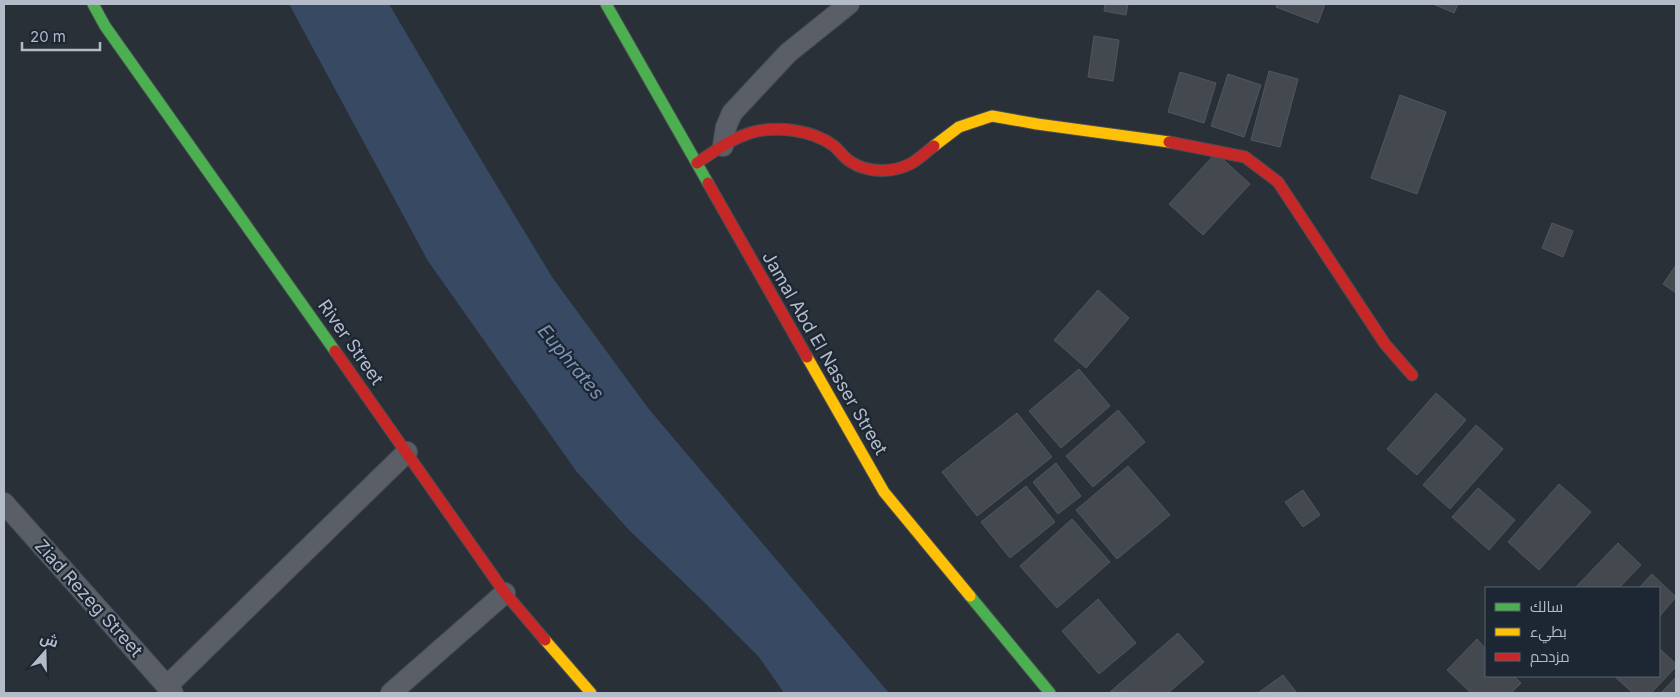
<svg xmlns="http://www.w3.org/2000/svg" width="1680" height="697" viewBox="0 0 1680 697" font-family="Inter,Cairo,sans-serif">
<style>
.water{fill:#384963}
.building{fill:#444950;stroke:#52575f}
.lines{fill:none;stroke-linecap:round;stroke-linejoin:round}
.street-casing{stroke:#484c53;stroke-width:22}
.fast-casing{stroke:#484c53;stroke-width:13}
.slow-casing{stroke:#484c53;stroke-width:13}
.jam-casing{stroke:#484c53;stroke-width:13}
.street{stroke:#5a5e66;stroke-width:20}
.fast{stroke:#4caf50;stroke-width:11}
.slow{stroke:#ffc107;stroke-width:11}
.jam{stroke:#c62828;stroke-width:11}
.labels{text-anchor:middle;dominant-baseline:central;stroke-width:4.5;stroke-linejoin:round;paint-order:stroke}
.street-label{font-size:18px;fill:#b4bcc9;stroke:#1d2633}
.water-label{font-size:19px;font-style:italic;fill:#7c92b1;stroke:#1d2633}
</style>
<rect width="100%" height="100%" fill="#2a3038"/>
<path class="water" d="M 289,4 L 389,4 L 468,138 L 552,277 L 648,408 L 889,693 L 784,693 L 759,657 L 703,601 L 629,530 L 576,471 L 428,261 Z"/>
<path class="building" d="M 1105,4 L 1128,4 L 1126,15 L 1104,11 Z
M 1277,4 L 1325,4 L 1318,23 L 1276,7 Z
M 1433,4 L 1458,4 L 1454,13 Z
M 1094,36 L 1119,40 L 1113,81 L 1088,77 Z
M 1269,71 L 1298,79 L 1280,147 L 1251,140 Z
M 1180,72 L 1216,83 L 1204,123 L 1168,112 Z
M 1228,74 L 1261,85 L 1244,137 L 1211,126 Z
M 1400,95 L 1446,112 L 1417,194 L 1371,178 Z
M 1216,153 L 1250,184 L 1203,235 L 1169,204 Z
M 1552,223 L 1573,231 L 1563,257 L 1542,248 Z
M 1676,265 L 1676,293 L 1663,284 Z
M 1098,290 L 1129,318 L 1086,368 L 1054,340 Z
M 1079,369 L 1110,406 L 1061,448 L 1029,411 Z
M 1436,393 L 1466,420 L 1417,475 L 1387,449 Z
M 1118,410 L 1145,442 L 1093,487 L 1066,456 Z
M 1017,413 L 1052,457 L 977,516 L 942,472 Z
M 1476,425 L 1503,449 L 1450,509 L 1423,485 Z
M 1056,463 L 1081,496 L 1058,514 L 1033,482 Z
M 1128,466 L 1170,515 L 1117,559 L 1076,510 Z
M 1559,484 L 1591,512 L 1539,570 L 1508,542 Z
M 1026,486 L 1055,522 L 1010,558 L 981,522 Z
M 1478,488 L 1515,520 L 1489,550 L 1452,517 Z
M 1303,490 L 1320,515 L 1303,527 L 1285,502 Z
M 1072,519 L 1110,562 L 1057,608 L 1020,566 Z
M 1618,543 L 1641,565 L 1619,588 L 1575,588 Z
M 1652,574 L 1676,597 L 1659,617 L 1659,588 L 1639,588 Z
M 1098,599 L 1136,643 L 1099,674 L 1062,631 Z
M 1178,633 L 1204,662 L 1168,693 L 1110,692 Z
M 1477,639 L 1486,649 L 1486,676 L 1514,676 L 1521,683 L 1511,693 L 1471,693 L 1447,670 Z
M 1659,648 L 1676,664 L 1676,667 L 1651,693 L 1633,693 L 1614,676 L 1659,676 Z
M 1283,675 L 1297,693 L 1258,693 Z
M 1676,677 L 1676,693 L 1661,693 Z"/>
<g class="lines">
<g class="street-casing">
<path id="street" d="M 723,146 L 726,127 L 732,113 L 788,53 L 849,4
M 4,503 L 173,693
M 167,686 L 407,452
M 391,693 L 505,593"/>
</g>
<g class="fast-casing">
<path id="fast" d="M 93,4 L 105,26 L 335,351
M 606,4 L 708,183
M 970,596 L 1050,693"/>
</g>
<g class="slow-casing">
<path id="slow" d="M 934,146 L 959,127 L 992,116 L 1037,124 L 1169,142
M 807,357 L 884,492 L 970,596
M 545,640 L 591,693"/>
</g>
<g class="jam-casing">
<path id="jam" d="M 1169,142 L 1245,157 L 1278,182 L 1385,344 L 1412,375
M 697,163 C 713,152 731,139 750,133 C 776,125 813,130 834,146 C 840,151 844,158 851,162 C 868,173 892,173 910,164 C 918,160 926,152 934,146
M 708,183 L 807,357
M 335,351 L 505,593 L 545,640"/>
</g>
<use href="#street" class="street"/>
<use href="#fast" class="fast"/>
<use href="#slow" class="slow"/>
<use href="#jam" class="jam"/>
</g>
<g class="labels">
<g class="street-label">
<text transform="translate(351 342) rotate(55)">River Street</text>
<text transform="translate(825 353) rotate(60)">Jamal Abd El Nasser Street</text>
<text transform="translate(89 598) rotate(48)">Ziad Rezeg Street</text>
</g>
<g class="water-label">
<text transform="translate(571 362) rotate(50)">Euphrates</text>
</g>
</g>
<rect width="1680" height="697" fill="none" stroke="#b4bcc9" stroke-width="10"/>
<rect x="1485" y="587" width="175" height="90" fill="#1d2633" stroke="#59626f"/>
<rect x="1495" y="603" width="25" height="8" fill="#4caf50" stroke="#59626f"/>
<text x="1530" y="612" font-size="15" fill="#b4bcc9">سالك</text>
<rect x="1495" y="628" width="25" height="8" fill="#ffc107" stroke="#59626f"/>
<text x="1530" y="637" font-size="15" fill="#b4bcc9">بطيء</text>
<rect x="1495" y="653" width="25" height="8" fill="#c62828" stroke="#59626f"/>
<text x="1530" y="662" font-size="15" fill="#b4bcc9">مزدحم</text>
<g transform="translate(45 652) rotate(20)" stroke="#1d2633" stroke-width="4" paint-order="stroke">
<path d="M0-4L9 19L0 12L-9 19Z" fill="#b4bcc9"/>
<text y="-8" font-size="14" font-weight="bold" text-anchor="middle" fill="#b4bcc9">ش</text>
</g>
<path d="M22 42v8h78v-8" fill="none" stroke="#b4bcc9" stroke-width="2.5"/>
<text x="30" y="42" font-size="15" fill="#b4bcc9" stroke="#1d2633" stroke-width="4" paint-order="stroke">20 m</text>
</svg>
